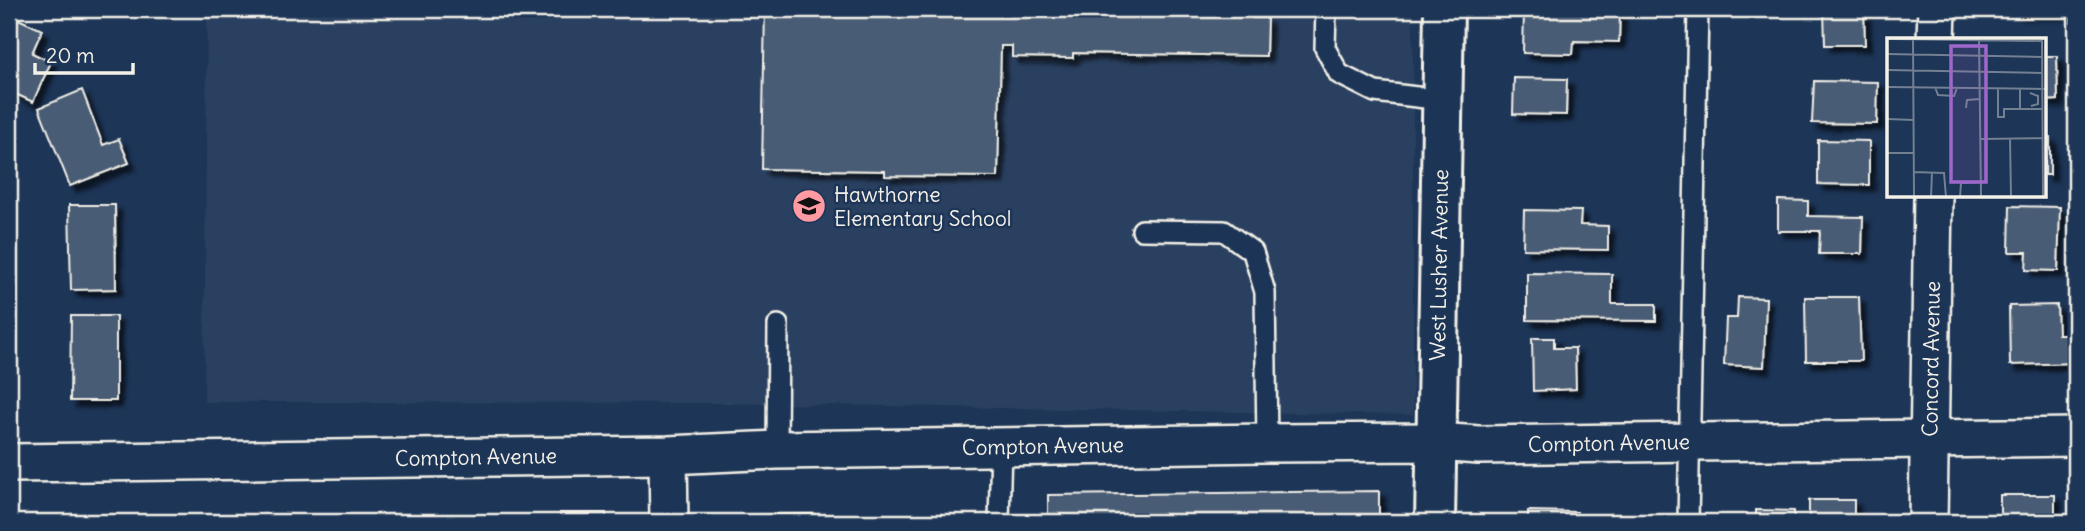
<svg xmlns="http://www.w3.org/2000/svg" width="2085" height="531" viewBox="0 0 2085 531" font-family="Delius,sans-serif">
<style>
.built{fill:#2a4060}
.building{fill:#485b74;stroke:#f4f1e8;stroke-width:2;filter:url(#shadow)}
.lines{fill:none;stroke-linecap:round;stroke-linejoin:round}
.service-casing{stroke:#f4f1e8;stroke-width:24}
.minor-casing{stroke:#f4f1e8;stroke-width:42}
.primary-casing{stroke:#f4f1e8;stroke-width:44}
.service{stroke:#1d3557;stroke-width:19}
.minor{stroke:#1d3557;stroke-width:37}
.primary{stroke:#1d3557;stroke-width:38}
.labels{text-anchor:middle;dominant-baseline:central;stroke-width:5;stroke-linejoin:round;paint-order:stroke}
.poi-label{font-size:21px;fill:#f4f1e8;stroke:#1d3557;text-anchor:start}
.street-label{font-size:21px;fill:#f4f1e8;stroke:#1d3557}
.inset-road{fill:none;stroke:#738091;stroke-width:2}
.view{fill:#9f67cb;fill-opacity:0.15;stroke:#9f67cb;stroke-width:3.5}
.inset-edge{fill:none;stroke:#f4f1e8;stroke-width:3.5}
</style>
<defs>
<filter id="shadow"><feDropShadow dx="6" dy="6" stdDeviation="2" flood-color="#0009"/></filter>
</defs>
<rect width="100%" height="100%" fill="#1d3557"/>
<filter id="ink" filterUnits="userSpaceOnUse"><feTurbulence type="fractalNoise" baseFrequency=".0143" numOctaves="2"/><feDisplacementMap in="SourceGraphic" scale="14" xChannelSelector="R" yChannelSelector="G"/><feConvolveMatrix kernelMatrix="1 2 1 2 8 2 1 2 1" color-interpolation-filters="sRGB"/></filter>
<g filter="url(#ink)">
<path class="built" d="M 207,9 L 1413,9 L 1413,415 L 707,403 L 204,402 Z"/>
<path class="building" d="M 765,9 L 1254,9 L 1253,18 L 1267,18 L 1266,56 L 1073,53 L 1073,58 L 1012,57 L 1012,46 L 1001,46 L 998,177 L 885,176 L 885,171 L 762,169 Z
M 1824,9 L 1864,9 L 1865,45 L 1825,45 Z
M 2017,9 L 2076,9 L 2076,23 L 2071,23 L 2071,13 L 2017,13 Z
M 1524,11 L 1620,13 L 1619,42 L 1574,41 L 1573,54 L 1523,53 Z
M 14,17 L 42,30 L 32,53 L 51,62 L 33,102 L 9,91 L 9,27 Z
M 2045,56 L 2057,56 L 2058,100 L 2045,101 Z
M 1514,78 L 1567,79 L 1566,115 L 1513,114 Z
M 1814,81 L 1878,82 L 1877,124 L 1812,123 Z
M 82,90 L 103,145 L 119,139 L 129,163 L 70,186 L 39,108 Z
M 2045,137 L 2050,137 L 2050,175 L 2045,175 Z
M 1818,140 L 1869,141 L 1869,185 L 1818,184 Z
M 1778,200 L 1808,201 L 1808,216 L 1863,217 L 1862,254 L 1819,254 L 1820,231 L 1778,231 Z
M 69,205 L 115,205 L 116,289 L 71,290 Z
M 2010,206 L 2060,207 L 2058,271 L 2026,270 L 2027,252 L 2009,252 Z
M 1524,210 L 1581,211 L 1580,225 L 1608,226 L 1608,250 L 1523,249 Z
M 1527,273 L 1612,274 L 1612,304 L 1656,304 L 1656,321 L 1527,320 Z
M 1738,297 L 1766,298 L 1764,367 L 1724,365 L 1726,318 L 1737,318 Z
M 1805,297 L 1859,297 L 1861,361 L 1806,361 Z
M 2057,305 L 2058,334 L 2076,334 L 2076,363 L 2010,365 L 2009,306 Z
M 71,316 L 116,316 L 116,401 L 70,401 Z
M 1532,338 L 1554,338 L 1554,348 L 1575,348 L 1576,389 L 1533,391 Z
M 1379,491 L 1379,522 L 1048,522 L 1048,495 Z
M 2000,495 L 2055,495 L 2055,514 L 2039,514 L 2039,522 L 2000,522 Z
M 1809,500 L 1854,500 L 1854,522 L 1809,522 Z
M 1756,510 L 1794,511 L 1794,522 L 1756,522 Z
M 1528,511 L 1577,512 L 1577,522 L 1528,522 Z
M 560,513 L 606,513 L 606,522 L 560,522 Z
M 815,514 L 815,522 L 753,522 L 753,515 Z"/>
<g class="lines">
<g class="service-casing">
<path id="service" d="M 1326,9 L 1325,48 L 1339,74 L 1375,92 L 1442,100
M 1142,230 L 1224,231 L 1253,252 L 1265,292 L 1267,443
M 777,450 L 778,325
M 999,522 L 1001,446
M 1688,522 L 1698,9"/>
</g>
<g class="minor-casing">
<path id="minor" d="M 1936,40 L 1937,9
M 668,455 L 669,522
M 9,463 L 668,455 L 777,450 L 1267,443 L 1436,442 L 1479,445 L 2076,437
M 1928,522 L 1933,196"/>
</g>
<g class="primary-casing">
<path id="primary" d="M 1435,522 L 1444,9"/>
</g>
<use href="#service" class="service"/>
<use href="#minor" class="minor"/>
<use href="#primary" class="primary"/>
</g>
</g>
<defs>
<g id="school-disc" transform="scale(1.75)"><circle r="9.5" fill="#ff9aa2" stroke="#1d3557"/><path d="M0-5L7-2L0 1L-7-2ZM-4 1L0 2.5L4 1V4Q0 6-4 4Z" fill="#111"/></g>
</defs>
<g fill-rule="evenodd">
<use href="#school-disc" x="809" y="206"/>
</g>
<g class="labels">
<g class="poi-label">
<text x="834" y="194">Hawthorne<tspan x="834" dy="24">Elementary School</tspan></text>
</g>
<g class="street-label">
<text transform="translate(1439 265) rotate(-89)">West Lusher Avenue</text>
<text transform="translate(1931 359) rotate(-89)">Concord Avenue</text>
<text transform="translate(1609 443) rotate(-1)">Compton Avenue</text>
<text transform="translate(1043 446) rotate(-1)">Compton Avenue</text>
<text transform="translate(476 457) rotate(-1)">Compton Avenue</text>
</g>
</g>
<g transform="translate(1887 38)">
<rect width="159" height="159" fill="#1d3557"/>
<path class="inset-road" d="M 26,0 L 27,159M 92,0 L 94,159M 155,0 L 156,159M 0,1 L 155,3M 0,16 L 155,19M 0,32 L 155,35M 0,49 L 160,51M 48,49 L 51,57 L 67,58 L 70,50M 111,50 L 111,79 L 117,79 L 117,71 L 133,71M 133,51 L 133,71 L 155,71M 143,55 L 151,58 L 151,66 L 144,68M 79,70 L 80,62 L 93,61M 0,81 L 27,82M 123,100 L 124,159M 94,101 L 156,100M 0,115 L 27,115M 27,134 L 57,135 L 59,159M 44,159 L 45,134M 73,159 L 74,145 L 94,144"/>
<path class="view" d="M 64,8 L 99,8 L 99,144 L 64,144 Z"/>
<rect width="159" height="159" class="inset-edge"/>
</g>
<rect width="2085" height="531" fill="none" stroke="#1d3557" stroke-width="35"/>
<rect x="18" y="18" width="2050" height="496" fill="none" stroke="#f4f1e8" stroke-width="2.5" filter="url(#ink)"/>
<path d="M35 63v10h98v-10" fill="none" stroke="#f4f1e8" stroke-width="3.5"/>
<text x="46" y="63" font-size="21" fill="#f4f1e8" stroke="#1d3557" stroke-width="5" paint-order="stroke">20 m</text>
</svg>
